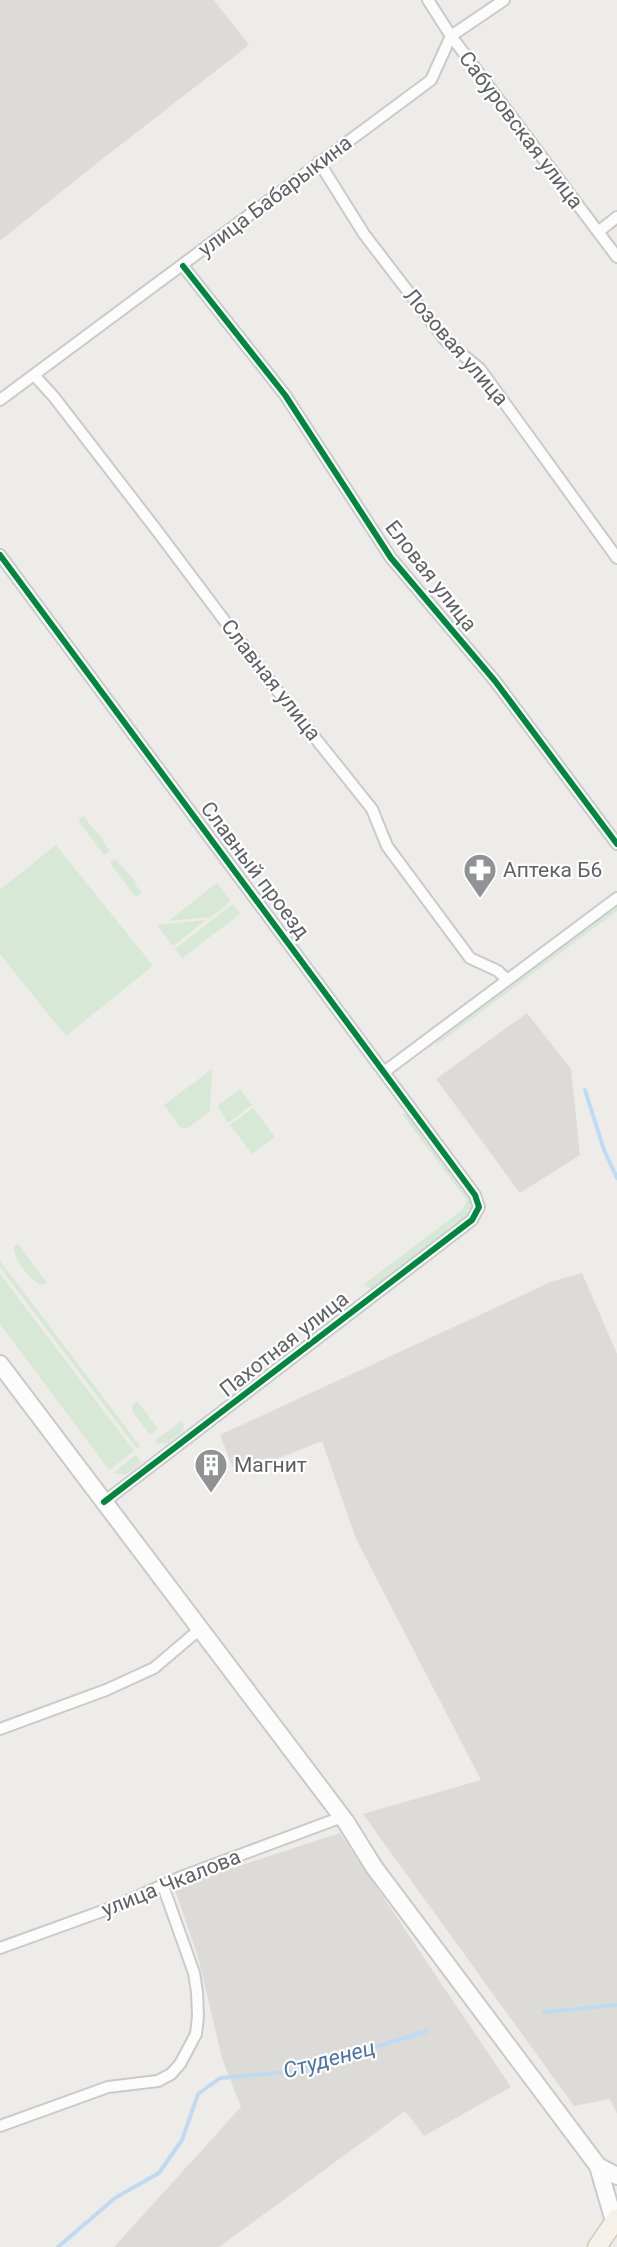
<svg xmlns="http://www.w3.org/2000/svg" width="617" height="2247" viewBox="0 0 617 2247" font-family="Roboto,sans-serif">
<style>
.industrial{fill:#dddbd8}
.green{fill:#d7e8d6}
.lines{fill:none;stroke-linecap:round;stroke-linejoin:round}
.stream{stroke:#c0daf3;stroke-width:4}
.street-casing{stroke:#cacaca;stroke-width:14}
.secondary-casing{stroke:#cacac9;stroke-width:20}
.primary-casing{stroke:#d3cdb8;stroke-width:21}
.street{stroke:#fcfcfc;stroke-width:10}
.secondary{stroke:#fcfcfc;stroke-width:16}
.primary{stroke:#f3f1e9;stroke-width:18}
.cycleway-casing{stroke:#fff;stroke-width:10}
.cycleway{stroke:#00873e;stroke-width:6}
.labels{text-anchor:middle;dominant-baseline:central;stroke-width:4.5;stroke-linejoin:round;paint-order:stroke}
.street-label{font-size:21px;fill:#5e6165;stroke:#fff}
.poi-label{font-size:21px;fill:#5e6165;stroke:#fff;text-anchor:start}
.water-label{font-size:22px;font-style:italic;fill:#4a73a9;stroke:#fff}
</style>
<rect width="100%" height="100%" fill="#edece8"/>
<path class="industrial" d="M 0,0 L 214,0 L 249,45 L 87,171 L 0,241 Z
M 527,1013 L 571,1069 L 580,1155 L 520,1193 L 436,1079 Z
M 582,1273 L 617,1354 L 617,2114 L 610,2099 L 574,2106 L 363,1814 L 481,1780 L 356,1539 L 322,1441 L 236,1475 L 220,1435 L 553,1281 Z
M 340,1833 L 511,2087 L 424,2136 L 405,2111 L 219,2247 L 114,2247 L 241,2107 L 222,2058 L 198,1957 L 174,1887 Z"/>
<path class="green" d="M 83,816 L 104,840 L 103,842 L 110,851 L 104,855 L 78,821 Z
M 56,845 L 153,966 L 66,1036 L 0,954 L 0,890 Z
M 115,859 L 136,882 L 134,883 L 142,893 L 136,898 L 110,863 Z
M 217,883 L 231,901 L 211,917 L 168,921 Z
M 233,904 L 240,914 L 182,958 L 175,949 Z
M 617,907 L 617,911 L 434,1047 L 438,1041 Z
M 206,920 L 173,946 L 157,925 Z
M 212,1069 L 210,1111 L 186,1129 L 180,1127 L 164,1105 Z
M 240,1089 L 252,1105 L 228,1123 L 217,1106 Z
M 253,1108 L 275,1137 L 252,1154 L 230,1125 Z
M 401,1113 L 408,1115 L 471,1201 L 473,1212 L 371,1289 L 363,1285 L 462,1210 L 466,1204 L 466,1199 Z
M 18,1244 L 47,1283 L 41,1285 C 30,1280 13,1258 14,1247 Z
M 0,1261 L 140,1446 L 137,1449 L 0,1267 Z
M 0,1274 L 134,1451 L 109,1470 L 0,1324 Z
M 288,1338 L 292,1348 L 260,1371 L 254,1371 L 251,1367 Z
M 137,1401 L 158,1429 L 150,1435 L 132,1411 L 133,1404 Z
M 181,1421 L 184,1424 L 183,1431 L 168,1443 L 158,1444 L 155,1441 Z
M 136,1455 L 142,1463 L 125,1475 L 113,1473 Z"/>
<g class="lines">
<path class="stream" d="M 585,1090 L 604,1150 L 617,1178
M 544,2012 L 617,2005
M 58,2247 L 115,2198 L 159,2173 L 182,2140 L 198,2094 L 220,2078 L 298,2071 L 427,2031"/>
<g class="street-casing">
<path id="street" d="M 428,0 L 451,36 L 617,257
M 319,162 L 364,234 L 446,341 L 480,369 L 617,558
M 598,232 L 617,217
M 183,266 L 285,395 L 391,558 L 495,681 L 617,844
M 34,375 L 54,397 L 158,532 L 272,684 L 372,809 L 387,846 L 470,958 L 498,971 L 507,980
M 0,400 L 431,80 L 451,36 L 504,0
M 0,555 L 475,1195 L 479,1207 L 472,1220 L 104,1502
M 384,1072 L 617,898
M 0,1729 L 106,1690 L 154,1668 L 200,1629
M 0,1948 L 119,1905 L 181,1877 L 342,1817
M 0,2126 L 108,2087 L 158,2081 L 171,2074 L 180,2064 L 196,2034 L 198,2016 L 197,1992 L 194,1973 L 163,1886"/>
</g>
<g class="secondary-casing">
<path id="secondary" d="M 0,1364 L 346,1822 L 374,1867 L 598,2166 L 614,2221
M 598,2166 L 617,2176"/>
</g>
<g class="primary-casing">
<path id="primary" d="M 597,2247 L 617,2218"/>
</g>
<use href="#street" class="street"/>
<use href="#secondary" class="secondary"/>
<use href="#primary" class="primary"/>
<g class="cycleway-casing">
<path id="cycleway" d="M 183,266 L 285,395 L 391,558 L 495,681 L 617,844
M 0,555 L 475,1195 L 479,1207 L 472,1220 L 104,1502"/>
</g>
<use href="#cycleway" class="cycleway"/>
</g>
<defs>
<g id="pharmacy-pin" transform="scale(1.725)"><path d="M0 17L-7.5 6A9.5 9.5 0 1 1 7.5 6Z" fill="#909293" stroke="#fff"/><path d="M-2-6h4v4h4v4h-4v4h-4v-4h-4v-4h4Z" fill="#fff"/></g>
<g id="building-pin" transform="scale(1.725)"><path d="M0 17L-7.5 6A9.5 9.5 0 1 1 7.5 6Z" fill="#909293" stroke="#fff"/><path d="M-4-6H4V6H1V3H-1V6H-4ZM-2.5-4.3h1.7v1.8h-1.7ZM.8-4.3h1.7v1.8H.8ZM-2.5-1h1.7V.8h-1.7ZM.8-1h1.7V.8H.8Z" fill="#fff"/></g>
</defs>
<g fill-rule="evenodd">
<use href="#pharmacy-pin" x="480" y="870"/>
<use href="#building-pin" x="211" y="1465"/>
</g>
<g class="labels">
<g class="street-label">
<text transform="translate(521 130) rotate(53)">Сабуровская улица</text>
<text transform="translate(275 196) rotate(-37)">улица Бабарыкина</text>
<text transform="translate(456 347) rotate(49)">Лозовая улица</text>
<text transform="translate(431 576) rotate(52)">Еловая улица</text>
<text transform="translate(271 680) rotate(52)">Славная улица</text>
<text transform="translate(255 870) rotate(53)">Славный проезд</text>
<text transform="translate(284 1344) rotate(-38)">Пахотная улица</text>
<text transform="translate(171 1883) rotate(-22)">улица Чкалова</text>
</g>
<g class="poi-label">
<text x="503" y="870">Аптека Б6</text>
<text x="234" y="1465">Магнит</text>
</g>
<g class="water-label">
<text transform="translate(329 2059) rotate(-15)">Студенец</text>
</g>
</g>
</svg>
